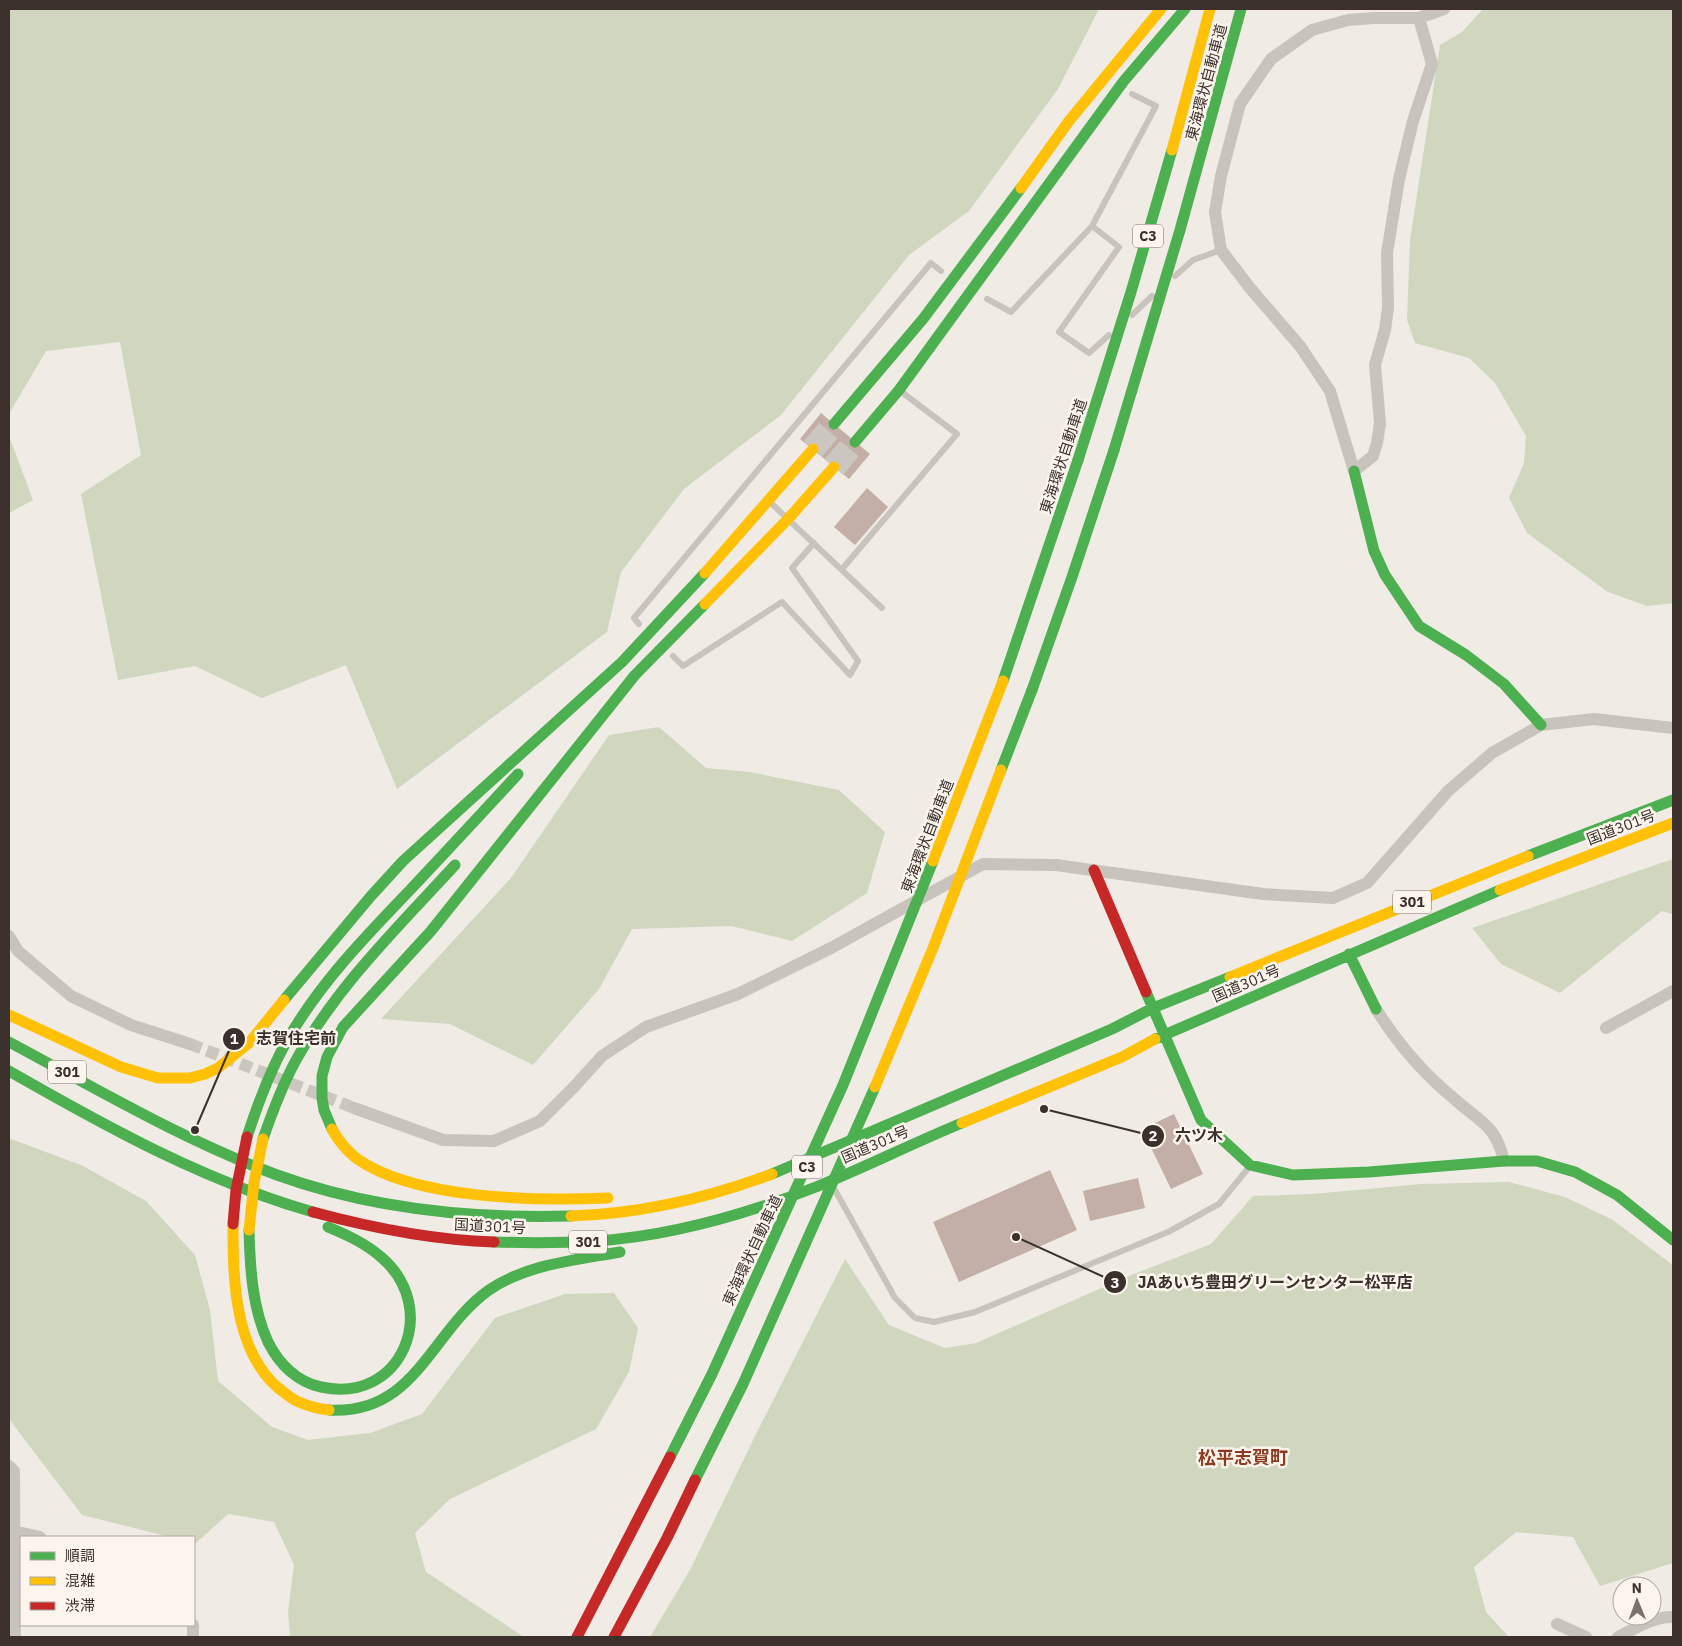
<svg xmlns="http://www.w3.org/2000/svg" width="1682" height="1646" viewBox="0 0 1682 1646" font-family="'IBM Plex Sans','Noto Sans JP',sans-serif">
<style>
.green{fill:#d1d6bf}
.building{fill:#c3afa7}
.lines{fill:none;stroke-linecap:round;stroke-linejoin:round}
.street-tunnel{stroke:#ccc6c0;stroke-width:12;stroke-dasharray:12 6;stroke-linecap:butt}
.highway-tunnel{stroke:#ccc6c0;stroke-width:24;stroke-dasharray:24 12;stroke-linecap:butt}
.lane{stroke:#c9c3be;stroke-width:6}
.street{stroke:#c9c3be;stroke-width:12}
.fast{stroke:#4caf50;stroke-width:11}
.slow{stroke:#ffc107;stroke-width:11}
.jam{stroke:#c62828;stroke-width:11}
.fast-bridge{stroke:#4caf50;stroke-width:11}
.slow-bridge{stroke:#ffc107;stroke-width:11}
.jam-bridge{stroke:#c62828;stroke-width:11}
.labels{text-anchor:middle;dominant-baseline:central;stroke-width:5;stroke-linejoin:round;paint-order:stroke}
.shield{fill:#fbf5ee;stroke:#756b66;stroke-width:1}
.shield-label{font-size:14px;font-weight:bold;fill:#3b302b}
.street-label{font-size:15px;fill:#3b302b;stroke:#fbf5ee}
.quarter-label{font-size:18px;font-weight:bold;fill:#8c3b22;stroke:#fbf5ee}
.leader{fill:none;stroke:#3b302b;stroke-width:2}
.callout-dot{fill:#3b302b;stroke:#fbf5ee;stroke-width:2}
.mark-label{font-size:15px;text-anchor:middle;font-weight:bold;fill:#fff}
.callout-label{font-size:16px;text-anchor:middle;font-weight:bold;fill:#3b302b;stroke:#fbf5ee;stroke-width:5;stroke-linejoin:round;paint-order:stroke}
</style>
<rect width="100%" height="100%" fill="#f0ebe5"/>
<path class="green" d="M 9,9 L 1099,9 L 1058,89 L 969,211 L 909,255 L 781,415 L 684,489 L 621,572 L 607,632 L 397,789 L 346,665 L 262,698 L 195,666 L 118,680 L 81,494 L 141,455 L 120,342 L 46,351 L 9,414 Z
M 1483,9 L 1673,9 L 1673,603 L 1647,606 L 1608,592 L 1527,533 L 1509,498 L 1524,463 L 1526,436 L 1495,383 L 1469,358 L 1415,343 L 1407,320 L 1410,240 L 1440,45 L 1462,32 Z
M 9,436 L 33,500 L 9,513 Z
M 659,727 L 706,768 L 750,772 L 839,790 L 885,832 L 867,893 L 792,941 L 731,926 L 632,929 L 599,989 L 533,1065 L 450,1024 L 381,1019 L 511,878 L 609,735 Z
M 1673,859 L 1673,914 L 1662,911 L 1560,993 L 1501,964 L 1472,928 Z
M 11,1139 L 81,1165 L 146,1201 L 195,1255 L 210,1310 L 218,1381 L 272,1427 L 308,1440 L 370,1433 L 422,1414 L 495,1318 L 565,1294 L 614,1293 L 638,1328 L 629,1372 L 596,1429 L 450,1499 L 415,1533 L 426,1572 L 524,1637 L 290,1637 L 288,1612 L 294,1565 L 274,1522 L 228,1514 L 195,1544 L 194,1543 L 194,1537 L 170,1537 L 82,1515 L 9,1419 L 9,1141 Z
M 1509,1182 L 1565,1197 L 1613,1220 L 1673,1265 L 1673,1563 L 1600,1586 L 1573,1537 L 1516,1532 L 1474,1567 L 1486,1612 L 1509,1637 L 650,1637 L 690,1570 L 757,1432 L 845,1259 L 889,1325 L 945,1348 L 976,1343 L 1129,1276 L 1211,1244 L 1253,1196 L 1313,1194 L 1421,1184 Z"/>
<path class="building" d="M 821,413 L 870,454 L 849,479 L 800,439 Z
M 867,488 L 888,507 L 855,545 L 834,527 Z
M 1174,1114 L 1203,1174 L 1171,1189 L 1142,1129 Z
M 1050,1170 L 1077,1230 L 959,1282 L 933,1222 Z
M 1138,1178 L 1145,1208 L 1090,1221 L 1083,1191 Z"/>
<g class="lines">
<path class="street-tunnel" d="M 190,1044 L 354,1108"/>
<path class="highway-tunnel" d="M 813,449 L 834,424
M 834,467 L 855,442"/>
<path class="lane" d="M 1092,226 L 1119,247 L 1059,332 L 1089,353 L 1109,335
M 1175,276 L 1193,260 L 1221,250
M 987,299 L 1011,312 L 1092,226 L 1156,106 L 1132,94
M 1132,315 L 1152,296
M 772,504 L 882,608
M 842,569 L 957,434 L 903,393
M 639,624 L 634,618 L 931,263 L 941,271
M 673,656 L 683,666 L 782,602 L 850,675 L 858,661 L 792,568 L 814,543
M 835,1190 L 895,1298 L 915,1318 L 934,1322 L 975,1312 L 1168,1232 L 1219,1204 L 1250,1166"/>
<path class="street" d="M 1419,18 L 1432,64 L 1413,121 L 1399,179 L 1387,253 L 1388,308 L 1385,330 L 1375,365 L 1380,423 L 1377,443 L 1373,456 L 1354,471 L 1330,391 L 1300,346 L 1250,288 L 1221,250 L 1215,212 L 1221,176 L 1240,104 L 1271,59 L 1312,30 L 1348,20 L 1374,18 L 1419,18 L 1444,9
M 9,936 L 18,951 L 71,996 L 131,1025 L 190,1044
M 1376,1009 C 1391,1033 1408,1055 1428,1075 C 1438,1085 1448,1094 1459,1103 C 1484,1124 1496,1127 1504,1161
M 1606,1028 L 1673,991
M 354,1108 L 443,1140 L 494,1141 L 540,1121 L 574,1087 L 602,1056 L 646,1027 L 738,994 L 831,948 L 983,864 L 1056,865 L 1263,894 L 1333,898 L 1367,883 L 1448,791 L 1492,753 L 1541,725 L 1594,719 L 1673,728
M 9,1466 L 14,1471 L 15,1637
M 9,1530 L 40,1537
M 1557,1624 L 1586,1637
M 193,1625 L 193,1637
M 1618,1637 C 1634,1629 1655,1616 1673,1617"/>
<path class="fast" d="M 834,424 L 923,319 L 1021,188
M 855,442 L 899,390 L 1123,82 L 1185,9
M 1354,471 L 1374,551 L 1385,575 L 1419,626 L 1466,655 L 1504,684 L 1541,725
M 1003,681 L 1078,460
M 1032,690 L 1072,577 L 1114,450
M 1528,856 L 1673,800
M 1349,954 L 1376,1009
M 1146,992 L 1201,1120 L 1250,1165 L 1293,1175 L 1369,1172 L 1504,1161 L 1537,1161 L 1575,1172 L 1617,1195 L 1673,1240
M 284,1000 L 371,896 L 403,861 L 622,662 L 705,573
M 1155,1039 L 1500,890
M 9,1042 C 97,1089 183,1140 277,1175 C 371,1209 471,1219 571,1216
M 9,1071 C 107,1127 204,1181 313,1212
M 332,1129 L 324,1110 L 322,1098 L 322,1076 L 327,1057 L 343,1027 L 431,931 L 635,675 L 705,604
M 247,1137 C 258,1103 270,1070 288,1039 C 320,983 365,937 410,890 C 446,852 482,813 518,774
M 263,1139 C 272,1113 282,1086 295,1062 C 336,987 398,927 455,865
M 772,1174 L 1112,1029 L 1153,1008 L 1230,977
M 249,1230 C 250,1267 252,1307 268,1342 C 279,1364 297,1382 321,1387 C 401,1405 442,1309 381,1257 C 365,1243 347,1235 328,1227
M 494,1242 C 528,1243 562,1243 597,1241 C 671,1236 747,1214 816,1187 C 866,1167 913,1143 962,1123
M 329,1410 C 416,1415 430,1332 489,1290 C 527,1264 576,1260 620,1252"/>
<path class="slow" d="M 1021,188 L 1069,121 L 1161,9
M 705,573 L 813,449
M 705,604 L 788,519 L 834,467
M 1500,890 L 1673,823
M 1230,977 L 1528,856
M 9,1015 L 121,1067 L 158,1078 L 190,1078 L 205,1074 L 218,1068 L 249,1043 L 284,1000
M 962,1123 L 1122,1057 L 1155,1039
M 332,1129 C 338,1140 346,1150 356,1158 C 414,1200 539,1201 608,1198
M 571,1216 C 639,1214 708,1198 772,1174
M 233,1224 C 233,1281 234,1358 286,1394 C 290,1397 295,1401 299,1402 C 308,1406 319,1409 329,1410"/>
<path class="jam" d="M 1094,870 L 1146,992
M 313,1212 C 372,1228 433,1240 494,1242"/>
<path class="fast-bridge" d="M 1114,450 L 1180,230 L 1241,9
M 1078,460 L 1131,292 L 1172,150
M 1001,770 L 1032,690
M 670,1457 L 712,1374 L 843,1085 L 933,861
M 695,1480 L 743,1384 L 875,1087"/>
<path class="slow-bridge" d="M 1172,150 L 1210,9
M 933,861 L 1003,681
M 875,1087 L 933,948 L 1001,770
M 249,1230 L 254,1183 L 263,1139"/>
<path class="jam-bridge" d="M 233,1224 L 236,1190 L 247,1137
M 577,1637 L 670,1457
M 614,1637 L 667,1538 L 695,1480"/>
</g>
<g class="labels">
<g class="shield">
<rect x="1133" y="224.5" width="30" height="23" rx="4"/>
<rect x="1393" y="890.5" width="38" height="23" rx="4"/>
<rect x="48" y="1060.5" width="38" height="23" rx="4"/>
<rect x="792" y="1155.5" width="30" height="23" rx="4"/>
<rect x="569" y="1230.5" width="38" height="23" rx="4"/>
</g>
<g class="shield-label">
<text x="1148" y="236">C3</text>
<text x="1412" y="902">301</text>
<text x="67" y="1072">301</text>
<text x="807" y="1167">C3</text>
<text x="588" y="1242">301</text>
</g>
<g class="street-label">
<text transform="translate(1206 82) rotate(-75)">東海環状自動車道</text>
<text transform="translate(1063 456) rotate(-72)">東海環状自動車道</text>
<text transform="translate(1621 827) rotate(-21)">国道301号</text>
<text transform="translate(927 836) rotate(-69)">東海環状自動車道</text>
<text transform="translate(1246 983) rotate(-23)">国道301号</text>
<text transform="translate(875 1144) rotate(-23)">国道301号</text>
<text transform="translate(490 1226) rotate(3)">国道301号</text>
<text transform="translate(752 1250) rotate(-65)">東海環状自動車道</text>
</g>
<g class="quarter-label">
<text x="1243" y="1457">松平志賀町</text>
</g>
</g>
<path class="leader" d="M195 1130L234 1039M1044 1109L1153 1136M1016 1237L1115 1282"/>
<g class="callout-dot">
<circle cx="195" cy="1130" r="5"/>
<circle cx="1044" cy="1109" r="5"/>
<circle cx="1016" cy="1237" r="5"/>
<circle cx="234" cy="1039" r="12"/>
<circle cx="1153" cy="1136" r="12"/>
<circle cx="1115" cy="1282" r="12"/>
</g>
<g class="mark-label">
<text x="234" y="1044">1</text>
<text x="1153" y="1141">2</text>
<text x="1115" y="1288">3</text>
</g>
<g class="callout-label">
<text x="296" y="1044">志賀住宅前</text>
<text x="1199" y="1141">六ツ木</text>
<text x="1275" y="1288">JAあいち豊田グリーンセンター松平店</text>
</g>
<rect width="1682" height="1646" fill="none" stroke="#3b302b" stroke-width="20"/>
<rect x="20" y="1536" width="175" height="90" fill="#fbf5ee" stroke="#aea6a0"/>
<rect x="30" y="1552" width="25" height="8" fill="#4caf50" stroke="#aea6a0"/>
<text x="65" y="1561" font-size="15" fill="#3b302b">順調</text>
<rect x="30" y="1577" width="25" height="8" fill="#ffc107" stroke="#aea6a0"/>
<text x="65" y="1586" font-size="15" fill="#3b302b">混雑</text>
<rect x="30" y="1602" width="25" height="8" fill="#c62828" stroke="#aea6a0"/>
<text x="65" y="1611" font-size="15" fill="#3b302b">渋滞</text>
<g transform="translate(1637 1601) rotate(359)"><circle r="24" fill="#fbf5ee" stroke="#aea6a0"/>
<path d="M0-4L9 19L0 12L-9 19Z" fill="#7a716c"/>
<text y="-8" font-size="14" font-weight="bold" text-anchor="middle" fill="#3b302b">N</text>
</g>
</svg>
